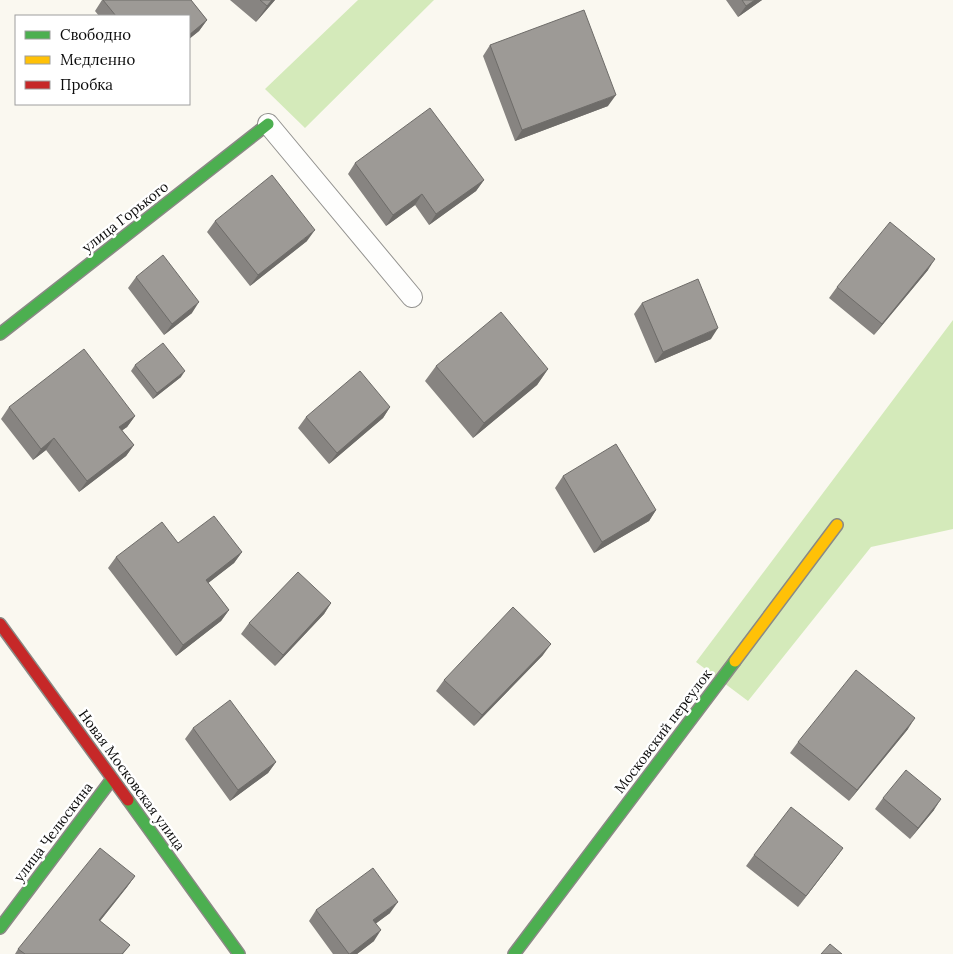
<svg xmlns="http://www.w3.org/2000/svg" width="953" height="954" viewBox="0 0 953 954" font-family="Lora,serif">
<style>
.forest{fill:#d4eaba}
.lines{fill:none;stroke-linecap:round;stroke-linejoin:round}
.lane-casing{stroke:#93928f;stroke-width:22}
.fast-casing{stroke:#8a8985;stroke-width:14}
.slow-casing{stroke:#8a8985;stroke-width:14}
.jam-casing{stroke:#8a8985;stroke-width:14}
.lane{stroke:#fefefd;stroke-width:20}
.fast{stroke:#4caf50;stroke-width:11}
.slow{stroke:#ffc107;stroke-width:11}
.jam{stroke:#c62828;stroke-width:11}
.wall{fill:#878481}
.shaded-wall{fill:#6e6c69}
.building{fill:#9d9a96;stroke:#6e6c69}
.labels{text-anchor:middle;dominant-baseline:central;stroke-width:5;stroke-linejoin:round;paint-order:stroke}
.street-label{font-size:14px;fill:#0c0c0c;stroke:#fff}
</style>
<rect width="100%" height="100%" fill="#faf8f0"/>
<path class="forest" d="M 358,0 L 434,0 L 305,128 L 265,89 Z
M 953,320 L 953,529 L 871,547 L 748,701 L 696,662 Z"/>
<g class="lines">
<g class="lane-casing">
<path id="lane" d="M 268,124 L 412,297"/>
</g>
<g class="fast-casing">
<path id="fast" d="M 0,334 L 268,124
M 128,800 L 239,954
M 0,928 L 112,779
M 514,954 L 735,661"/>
</g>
<g class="slow-casing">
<path id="slow" d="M 735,661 L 837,525"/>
</g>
<g class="jam-casing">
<path id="jam" d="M 0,624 L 128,800"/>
</g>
<use href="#lane" class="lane"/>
<use href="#fast" class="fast"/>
<use href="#slow" class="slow"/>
<use href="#jam" class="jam"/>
</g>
<path class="wall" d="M 102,0 L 191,0 L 207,20 L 199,31 L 189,39 L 189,16 L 99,16 L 95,11 Z
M 230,0 L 275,0 L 256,22 Z
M 726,0 L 762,0 L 738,17 Z
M 490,45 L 608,106 L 515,141 L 483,56 Z
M 355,163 L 484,180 L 476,191 L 429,225 L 415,205 L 386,226 L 348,174 Z
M 215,221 L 307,241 L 250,286 L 207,232 Z
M 928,270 L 874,335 L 829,298 L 837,287 Z
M 136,277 L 192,313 L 164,335 L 128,288 Z
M 642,303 L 711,339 L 655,363 L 634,314 Z
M 135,365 L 181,377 L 153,399 L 131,371 Z
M 436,366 L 548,369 L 537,385 L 473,438 L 425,381 Z
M 9,407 L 135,416 L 127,427 L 122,430 L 134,445 L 126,456 L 79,492 L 46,450 L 33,460 L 1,419 Z
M 390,407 L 383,418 L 329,464 L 298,428 L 306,417 Z
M 563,476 L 656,510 L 649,521 L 594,553 L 555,488 Z
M 178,543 L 242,552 L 234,563 L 208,583 L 229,610 L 221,621 L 176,656 L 108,568 L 116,557 Z
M 331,603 L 324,614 L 275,666 L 241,634 L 249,623 Z
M 543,655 L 474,726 L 436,691 L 444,680 Z
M 193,728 L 276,762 L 268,773 L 230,801 L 185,739 Z
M 908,729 L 849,801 L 790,753 L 798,742 Z
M 883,798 L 934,810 L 910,839 L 875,809 Z
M 843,848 L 798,907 L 746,866 L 754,855 Z
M 135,876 L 127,887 L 100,921 L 130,945 L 123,954 L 15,954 L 18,949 Z
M 316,910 L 390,913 L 376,923 L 374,941 L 357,954 L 333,954 L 309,921 Z"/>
<path class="shaded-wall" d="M 272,0 L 275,0 L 256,22 L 267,6 Z
M 755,0 L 762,0 L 738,17 L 746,6 Z
M 207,20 L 199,31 L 189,39 L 189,35 Z
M 616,95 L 608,106 L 515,141 L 522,130 Z
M 484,180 L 476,191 L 429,225 L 436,214 Z
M 422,194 L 415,205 L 386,226 L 393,215 Z
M 315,230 L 307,241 L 250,286 L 258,275 Z
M 935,259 L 928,270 L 874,335 L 882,324 Z
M 199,302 L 192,313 L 164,335 L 172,324 Z
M 718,328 L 711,339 L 655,363 L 663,352 Z
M 548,369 L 537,385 L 473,438 L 484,423 Z
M 185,371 L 181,377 L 153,399 L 157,393 Z
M 390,407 L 383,418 L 329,464 L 337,453 Z
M 135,416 L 127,427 L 112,438 L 119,427 Z
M 54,438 L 46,450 L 33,460 L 41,449 Z
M 134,445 L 126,456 L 79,492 L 87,481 Z
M 656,510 L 649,521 L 594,553 L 602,542 Z
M 242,552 L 234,563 L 198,591 L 206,580 Z
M 331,603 L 324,614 L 275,666 L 283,655 Z
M 229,610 L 221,621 L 176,656 L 183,645 Z
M 551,644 L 543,655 L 474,726 L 482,715 Z
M 915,718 L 908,729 L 849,801 L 857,790 Z
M 276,762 L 268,773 L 230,801 L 238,790 Z
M 941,799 L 934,810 L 910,839 L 918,828 Z
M 843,848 L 835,859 L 798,907 L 806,896 Z
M 135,876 L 127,887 L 92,931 L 99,920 Z
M 398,902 L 390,913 L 366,931 L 373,920 Z
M 381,930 L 374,941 L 357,954 L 350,954 Z"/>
<path class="building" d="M 103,0 L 191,0 L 207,20 L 189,35 L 189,16 L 116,16 Z
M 260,0 L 272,0 L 267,6 Z
M 742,0 L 755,0 L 746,6 Z
M 584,10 L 616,95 L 522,130 L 490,45 Z
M 430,108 L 484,180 L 436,214 L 422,194 L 393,215 L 355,163 Z
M 272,175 L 315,230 L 258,275 L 215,221 Z
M 890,222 L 935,259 L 882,324 L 837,287 Z
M 163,255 L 199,302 L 172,324 L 136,277 Z
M 698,279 L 718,328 L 663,352 L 642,303 Z
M 501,312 L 548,369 L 484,423 L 436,366 Z
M 163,343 L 185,371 L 157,393 L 135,365 Z
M 84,349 L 135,416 L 119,427 L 134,445 L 87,481 L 54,438 L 41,449 L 9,407 Z
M 360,371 L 390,407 L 337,453 L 306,417 Z
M 616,444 L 656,510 L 602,542 L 563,476 Z
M 214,516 L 242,552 L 206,580 L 229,610 L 183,645 L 116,557 L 162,522 L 178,543 Z
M 298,572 L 331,603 L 283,655 L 249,623 Z
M 513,607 L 551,644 L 482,715 L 444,680 Z
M 856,670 L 915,718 L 857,790 L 798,742 Z
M 230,700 L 276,762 L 238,790 L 193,728 Z
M 906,770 L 941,799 L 918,828 L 883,798 Z
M 791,807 L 843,848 L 806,896 L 754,855 Z
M 100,848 L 135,876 L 99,920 L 130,945 L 122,954 L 25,954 L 18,949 Z
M 373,868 L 398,902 L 373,920 L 381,930 L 350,954 L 349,954 L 316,910 Z
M 830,944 L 842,954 L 821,954 Z"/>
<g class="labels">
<g class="street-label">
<text transform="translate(125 217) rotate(-38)">улица Горького</text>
<text transform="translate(663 731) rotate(-53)">Московский переулок</text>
<text transform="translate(132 780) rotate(54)">Новая Московская улица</text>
<text transform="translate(53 832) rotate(-53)">улица Челюскина</text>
</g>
</g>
<rect x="15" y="15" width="175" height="90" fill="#ffffff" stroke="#9e9e9e"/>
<rect x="25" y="31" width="25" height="8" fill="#4caf50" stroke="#9e9e9e"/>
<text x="60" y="40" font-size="15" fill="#0c0c0c">Свободно</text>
<rect x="25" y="56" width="25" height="8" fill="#ffc107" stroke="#9e9e9e"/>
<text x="60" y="65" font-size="15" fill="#0c0c0c">Медленно</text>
<rect x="25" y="81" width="25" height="8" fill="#c62828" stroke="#9e9e9e"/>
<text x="60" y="90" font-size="15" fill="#0c0c0c">Пробка</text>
</svg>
